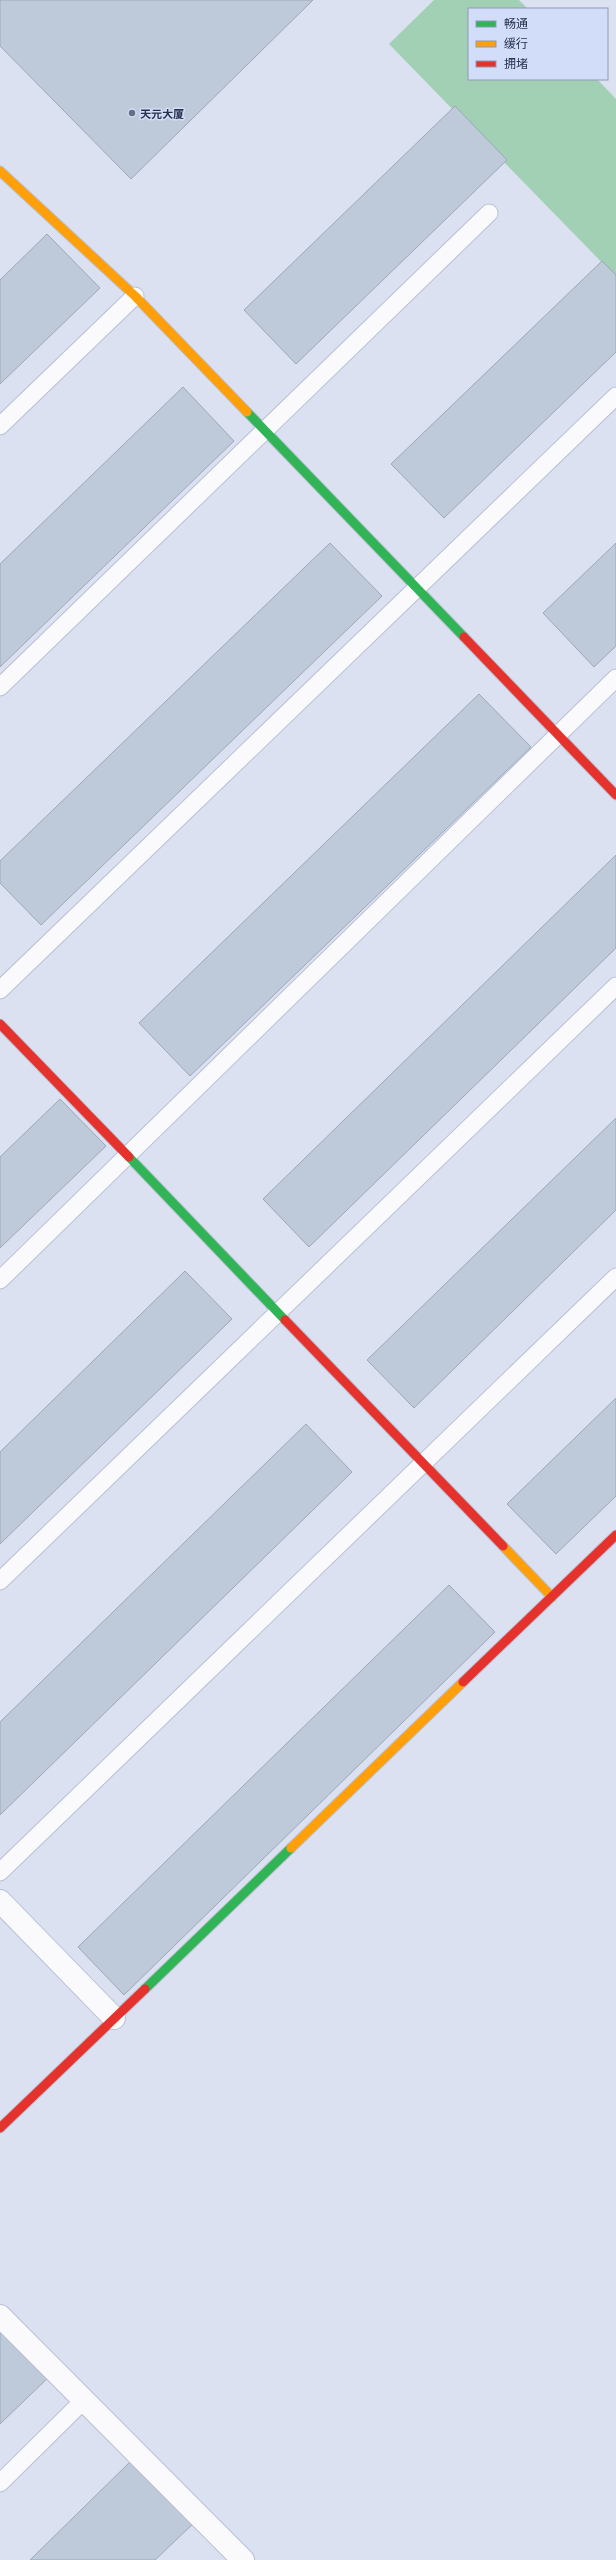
<svg xmlns="http://www.w3.org/2000/svg" width="616" height="2560" viewBox="0 0 616 2560" font-family="Literata,'Noto Sans SC',serif">
<style>
.forest{fill:#a2d0b4}
.building{fill:#bec9d9;stroke:#9ba8b8}
.lines{fill:none;stroke-linecap:round;stroke-linejoin:round}
.lane-casing{stroke:#b9c0d3;stroke-width:19}
.street-casing{stroke:#b9c0d3;stroke-width:24}
.fast-casing{stroke:#b9c0d3;stroke-width:11}
.slow-casing{stroke:#b9c0d3;stroke-width:11}
.jam-casing{stroke:#b9c0d3;stroke-width:11}
.lane{stroke:#fafafd;stroke-width:17}
.street{stroke:#fafafd;stroke-width:22}
.fast{stroke:#30b455;stroke-width:9}
.slow{stroke:#ff9f0a;stroke-width:9}
.jam{stroke:#e5322d;stroke-width:9}
.poi-dot{fill:#676f86;stroke:#d2ddf9;stroke-width:1.5}
.labels{text-anchor:middle;dominant-baseline:central;stroke-width:3;stroke-linejoin:round;paint-order:stroke}
.poi-label{font-size:11px;font-weight:bold;fill:#28324d;stroke:#d2ddf9;text-anchor:start}
</style>
<rect width="100%" height="100%" fill="#dbe1f0"/>
<path class="forest" d="M 434,0 L 519,0 L 528,9 L 469,9 L 469,79 L 597,79 L 616,99 L 616,277 L 389,44 Z"/>
<path class="building" d="M 0,0 L 313,0 L 131,179 L 0,46 Z
M 455,106 L 507,160 L 296,364 L 244,310 Z
M 47,234 L 100,288 L 0,384 L 0,280 Z
M 602,261 L 616,275 L 616,352 L 444,518 L 391,464 Z
M 183,387 L 234,441 L 0,667 L 0,564 Z
M 330,543 L 382,596 L 41,925 L 0,883 L 0,861 Z
M 616,543 L 616,646 L 594,667 L 543,613 Z
M 479,694 L 531,747 L 190,1076 L 139,1023 Z
M 616,855 L 616,948 L 309,1247 L 263,1199 Z
M 60,1099 L 106,1146 L 0,1248 L 0,1157 Z
M 616,1118 L 616,1210 L 414,1408 L 367,1360 Z
M 185,1271 L 232,1319 L 0,1544 L 0,1452 Z
M 616,1398 L 616,1496 L 556,1554 L 507,1504 Z
M 306,1424 L 352,1472 L 0,1815 L 0,1722 Z
M 449,1585 L 495,1632 L 124,1995 L 78,1947 Z
M 0,2321 L 52,2374 L 0,2424 Z
M 133,2459 L 195,2522 L 155,2560 L 30,2560 Z"/>
<g class="lines">
<g class="lane-casing">
<path id="lane" d="M 0,426 L 135,296
M 0,687 L 489,213
M 0,990 L 616,396
M 0,1280 L 616,678
M 0,1581 L 616,986
M 0,1872 L 616,1277
M 0,2483 L 84,2400"/>
</g>
<g class="street-casing">
<path id="street" d="M 0,1901 L 114,2018
M 0,2316 L 243,2560"/>
</g>
<g class="fast-casing">
<path id="fast" d="M 247,412 L 464,637
M 129,1157 L 285,1320
M 145,1989 L 291,1848"/>
</g>
<g class="slow-casing">
<path id="slow" d="M 0,171 L 135,296 L 247,412
M 503,1546 L 552,1597
M 291,1848 L 463,1682"/>
</g>
<g class="jam-casing">
<path id="jam" d="M 464,637 L 616,795
M 0,1024 L 129,1157
M 285,1320 L 503,1546
M 463,1682 L 616,1535
M 0,2128 L 145,1989"/>
</g>
<use href="#lane" class="lane"/>
<use href="#street" class="street"/>
<use href="#fast" class="fast"/>
<use href="#slow" class="slow"/>
<use href="#jam" class="jam"/>
</g>
<circle class="poi-dot" cx="132" cy="113" r="4"/>
<g class="labels">
<g class="poi-label">
<text x="140" y="113">天元大厦</text>
</g>
</g>
<rect x="468" y="8" width="140" height="72" fill="#d2ddf9" stroke="#8e99b4"/>
<rect x="476" y="21" width="20" height="6" fill="#30b455" stroke="#8e99b4"/>
<text x="504" y="28" font-size="12" fill="#28324d">畅通</text>
<rect x="476" y="41" width="20" height="6" fill="#ff9f0a" stroke="#8e99b4"/>
<text x="504" y="48" font-size="12" fill="#28324d">缓行</text>
<rect x="476" y="61" width="20" height="6" fill="#e5322d" stroke="#8e99b4"/>
<text x="504" y="68" font-size="12" fill="#28324d">拥堵</text>
</svg>
